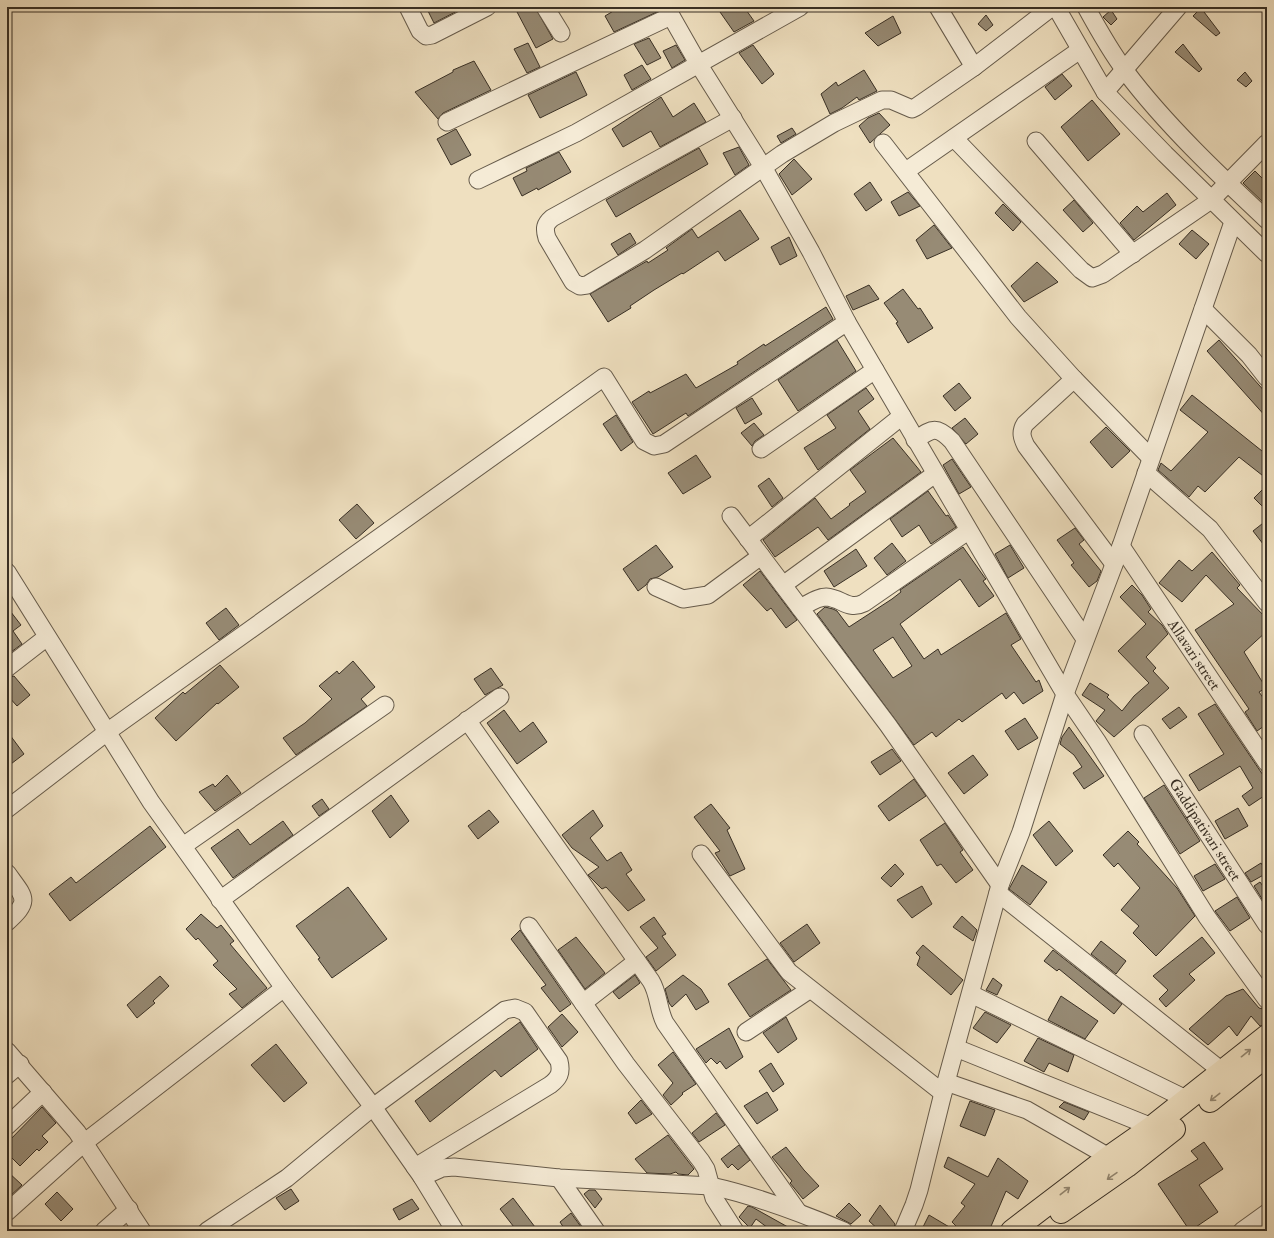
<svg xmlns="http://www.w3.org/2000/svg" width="1274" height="1238" viewBox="0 0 1274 1238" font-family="'IM FELL Double Pica',serif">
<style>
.building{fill:#978b75;stroke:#382f24;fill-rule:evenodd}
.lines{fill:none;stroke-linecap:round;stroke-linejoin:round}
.minor-casing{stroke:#665b4b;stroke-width:19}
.major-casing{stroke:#382f24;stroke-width:24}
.minor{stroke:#f5ebd6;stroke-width:17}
.major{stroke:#efe0c0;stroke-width:22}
.oneway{stroke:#948872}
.labels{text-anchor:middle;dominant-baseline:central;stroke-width:3;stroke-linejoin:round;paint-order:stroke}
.street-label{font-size:15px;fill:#382f24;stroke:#f5ebd6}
</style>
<rect width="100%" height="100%" fill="#efe0c0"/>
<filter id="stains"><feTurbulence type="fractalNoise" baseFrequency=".005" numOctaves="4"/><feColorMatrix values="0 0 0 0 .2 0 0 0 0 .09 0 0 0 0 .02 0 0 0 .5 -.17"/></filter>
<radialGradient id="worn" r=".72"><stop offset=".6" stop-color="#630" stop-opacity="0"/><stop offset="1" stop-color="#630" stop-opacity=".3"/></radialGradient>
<path class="building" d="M 426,7 L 465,7 L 434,23 Z
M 522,7 L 535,7 L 553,39 L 536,48 L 516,10 Z
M 620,7 L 656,7 L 657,12 L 614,32 L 605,16 Z
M 728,7 L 744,7 L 754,21 L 734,32 L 720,12 Z
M 1201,8 L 1220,33 L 1216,36 L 1193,16 Z
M 1111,10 L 1117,19 L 1111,25 L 1103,17 Z
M 986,15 L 993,25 L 986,31 L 978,24 Z
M 893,16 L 901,33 L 878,46 L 865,33 Z
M 649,38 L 661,58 L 647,65 L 634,44 Z
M 528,43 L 540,67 L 527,73 L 514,49 Z
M 1183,44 L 1202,69 L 1199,72 L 1175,52 Z
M 676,45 L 685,60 L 672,68 L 663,51 Z
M 753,45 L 774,74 L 762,84 L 739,53 Z
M 474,61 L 491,90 L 443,113 L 438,119 L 415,92 L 453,72 L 453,70 Z
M 642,65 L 651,79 L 632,90 L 624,75 Z
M 864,70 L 877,91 L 859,100 L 857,97 L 842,108 L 830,114 L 821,94 L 836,82 L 838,86 Z
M 576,72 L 587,95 L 540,118 L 528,95 Z
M 1245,72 L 1252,81 L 1246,87 L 1237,80 Z
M 1062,74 L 1072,86 L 1055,100 L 1045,87 Z
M 661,97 L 673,117 L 694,103 L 706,122 L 660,147 L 651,131 L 623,147 L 612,129 Z
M 1092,100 L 1120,134 L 1088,161 L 1061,127 Z
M 879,113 L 890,125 L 870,143 L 859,126 L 868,118 Z
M 792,128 L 796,134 L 781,143 L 777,136 Z
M 456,129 L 471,155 L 451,165 L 437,139 Z
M 739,147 L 749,165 L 735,175 L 723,153 Z
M 699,148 L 708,164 L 616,217 L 606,200 Z
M 559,152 L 571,172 L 538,190 L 537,188 L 522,196 L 513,178 L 527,171 L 526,168 Z
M 794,159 L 812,179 L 792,195 L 779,174 Z
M 1255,171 L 1267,183 L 1267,206 L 1243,183 Z
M 870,182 L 882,200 L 866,211 L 854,194 Z
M 908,192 L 920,206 L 899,216 L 891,202 Z
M 1167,193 L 1176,205 L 1134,240 L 1120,223 L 1137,206 L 1143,212 Z
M 1074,200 L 1093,223 L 1083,232 L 1063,210 Z
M 1003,204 L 1021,222 L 1013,231 L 995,213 Z
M 740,210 L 759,239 L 725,261 L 718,251 L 683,274 L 682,273 L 654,290 L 630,306 L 631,308 L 608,322 L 590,294 L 647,261 L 648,263 L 668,250 L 666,248 L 692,229 L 698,238 Z
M 934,225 L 952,248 L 927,259 L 916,240 Z
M 1192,230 L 1209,244 L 1196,259 L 1179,244 Z
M 630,233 L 636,243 L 618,255 L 611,244 Z
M 789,237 L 797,256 L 780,265 L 771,247 Z
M 1037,262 L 1058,282 L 1024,302 L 1011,286 Z
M 869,285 L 879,299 L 853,310 L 846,296 Z
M 903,289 L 918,309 L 920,308 L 933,328 L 908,343 L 896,323 L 898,322 L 884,303 Z
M 826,307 L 833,319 L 688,416 L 686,413 L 653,434 L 632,402 L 649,391 L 650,393 L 686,374 L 696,388 L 738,364 L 737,362 L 764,344 L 765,346 Z
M 837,340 L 856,371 L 798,411 L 778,380 Z
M 1219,340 L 1267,394 L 1267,418 L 1207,351 Z
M 959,383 L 971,398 L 955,411 L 943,396 Z
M 866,388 L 874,399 L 858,411 L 870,429 L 818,470 L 804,448 L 836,428 L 827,415 Z
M 1192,395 L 1267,455 L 1267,479 L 1239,457 L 1205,492 L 1198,486 L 1189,497 L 1158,470 L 1161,463 L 1171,471 L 1208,432 L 1180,410 Z
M 752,398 L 762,414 L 745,424 L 736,408 Z
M 616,415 L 633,442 L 621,451 L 603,424 Z
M 965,418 L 978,434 L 966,444 L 952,428 Z
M 754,423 L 764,435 L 755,441 L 752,446 L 741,433 Z
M 1106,427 L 1130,451 L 1112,468 L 1090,442 Z
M 893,438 L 921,472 L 828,540 L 818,527 L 775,557 L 763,540 L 815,498 L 831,519 L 850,505 L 849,504 L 866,492 L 850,470 Z
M 696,455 L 711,477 L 683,494 L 668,473 Z
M 952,459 L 971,487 L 959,494 L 943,465 Z
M 769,478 L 783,498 L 772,507 L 758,486 Z
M 1267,485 L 1267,511 L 1254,498 Z
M 928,491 L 946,516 L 948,515 L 956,527 L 931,544 L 919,525 L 902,537 L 890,519 Z
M 357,504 L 374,523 L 356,539 L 339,520 Z
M 1267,520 L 1267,549 L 1253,531 Z
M 1075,528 L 1084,540 L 1079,544 L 1101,571 L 1097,581 L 1089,587 L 1071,565 L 1074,563 L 1057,540 Z
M 892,543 L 906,561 L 887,575 L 874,558 Z
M 656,545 L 673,567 L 658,577 L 650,579 L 646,585 L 638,591 L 623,569 Z
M 1010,545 L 1024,568 L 1008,578 L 995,554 Z
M 963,547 L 985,578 L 986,579 L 983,581 L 994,596 L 979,607 L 960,579 L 900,624 L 924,659 L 938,649 L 941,655 L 1006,613 L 1021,639 L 1011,645 L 1036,682 L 1039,680 L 1043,691 L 1023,704 L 1014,692 L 1006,699 L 1002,693 L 962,722 L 959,719 L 936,737 L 932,732 L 914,745 L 817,614 L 825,607 L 833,609 L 837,611 L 849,627 L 892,599 L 901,592 L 900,590 ZM 893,637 L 912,666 L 893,678 L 873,650 Z
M 856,549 L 867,566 L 834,587 L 824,571 Z
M 1212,552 L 1240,585 L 1237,588 L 1267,619 L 1267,631 L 1244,652 L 1266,688 L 1259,692 L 1267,703 L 1267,724 L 1257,731 L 1245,712 L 1249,709 L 1195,630 L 1234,604 L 1206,575 L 1182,602 L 1159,583 L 1179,560 L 1192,571 Z
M 760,571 L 797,620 L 786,628 L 771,608 L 767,611 L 743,585 Z
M 1132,585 L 1142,595 L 1151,609 L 1148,612 L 1162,625 L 1168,634 L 1146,657 L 1156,668 L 1153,671 L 1169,688 L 1114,737 L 1096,721 L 1105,710 L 1082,695 L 1090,683 L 1109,695 L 1107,697 L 1122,711 L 1134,696 L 1149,683 L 1118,651 L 1146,624 L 1120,597 Z
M 7,607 L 21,625 L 13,631 L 22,644 L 7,655 Z
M 226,608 L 239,625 L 219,640 L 206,623 Z
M 353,661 L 375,687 L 361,699 L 367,706 L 296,755 L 283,738 L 305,723 L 332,699 L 319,686 L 337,671 L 339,674 Z
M 220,665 L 239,687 L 218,704 L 217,703 L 176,741 L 155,718 L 183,692 L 185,694 Z
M 491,668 L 503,685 L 485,695 L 474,679 Z
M 14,676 L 30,695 L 17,706 L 7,695 L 7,678 Z
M 1215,704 L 1267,781 L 1267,794 L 1249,806 L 1242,796 L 1253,788 L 1240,766 L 1199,791 L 1189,775 L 1224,754 L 1198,714 Z
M 1179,707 L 1187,717 L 1170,729 L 1162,719 Z
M 504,710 L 520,732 L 533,722 L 547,742 L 517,764 L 487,723 Z
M 1025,718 L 1038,738 L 1018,750 L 1005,731 Z
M 1069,727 L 1104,776 L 1084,789 L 1073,773 L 1082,767 L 1074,755 L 1060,744 L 1062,737 Z
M 7,731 L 24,754 L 7,767 Z
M 892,749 L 901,761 L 880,775 L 871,762 Z
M 973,755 L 988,775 L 964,794 L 948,773 Z
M 227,775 L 241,793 L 215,811 L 199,792 L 213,784 L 215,787 Z
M 914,779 L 926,796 L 889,821 L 878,806 Z
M 1164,785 L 1200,841 L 1180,854 L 1144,798 Z
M 391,795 L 409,821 L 390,838 L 372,811 Z
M 322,799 L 329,809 L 319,816 L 312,806 Z
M 711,804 L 730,828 L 727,830 L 745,869 L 730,876 L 715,853 L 720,851 L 694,817 Z
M 1238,808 L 1248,826 L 1225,839 L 1215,821 Z
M 489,810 L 499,822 L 478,839 L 468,826 Z
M 593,810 L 603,826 L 590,838 L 607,861 L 621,852 L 632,870 L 626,874 L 645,900 L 628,911 L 606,887 L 602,889 L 588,875 L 599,867 L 572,848 L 562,835 Z
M 283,821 L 293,835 L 233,878 L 211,848 L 238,829 L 250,845 Z
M 1049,821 L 1073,851 L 1056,866 L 1033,835 Z
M 945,823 L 963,850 L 960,852 L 973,870 L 956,883 L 941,864 L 937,866 L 920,840 Z
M 150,826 L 166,847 L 70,921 L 49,894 L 71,877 L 76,883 Z
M 1128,831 L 1139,842 L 1137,844 L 1177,888 L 1195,916 L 1156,956 L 1133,933 L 1139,926 L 1121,910 L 1140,888 L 1118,863 L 1114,867 L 1103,855 Z
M 1261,863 L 1267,873 L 1251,882 L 1245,873 Z
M 895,864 L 904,874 L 891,887 L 881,878 Z
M 1215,864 L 1225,879 L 1203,891 L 1194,876 Z
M 1022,865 L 1047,882 L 1030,905 L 1009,889 Z
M 1260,882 L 1267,892 L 1267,907 L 1254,886 Z
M 922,886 L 932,904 L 912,918 L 897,900 Z
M 348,887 L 387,939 L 332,978 L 318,959 L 320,958 L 296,926 Z
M 1237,897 L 1250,918 L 1230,931 L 1215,911 Z
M 201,914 L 217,928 L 221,925 L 234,941 L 230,944 L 267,988 L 242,1008 L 229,994 L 237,989 L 213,965 L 218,961 L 198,938 L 196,940 L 186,929 Z
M 962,916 L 977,930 L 973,941 L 953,927 Z
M 654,917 L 666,934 L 662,936 L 676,955 L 656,971 L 646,957 L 658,948 L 640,927 Z
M 807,924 L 820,943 L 794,962 L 780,943 Z
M 520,930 L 571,1004 L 560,1012 L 541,988 L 546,985 L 511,939 Z
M 576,937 L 605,973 L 585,989 L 558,950 Z
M 1202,937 L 1215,953 L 1189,974 L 1195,980 L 1166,1007 L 1159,999 L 1168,990 L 1153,976 Z
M 1101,941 L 1126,961 L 1116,974 L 1091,954 Z
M 923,945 L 963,980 L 951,995 L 917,965 L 920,957 L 916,953 Z
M 1053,950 L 1122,1004 L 1114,1014 L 1059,969 L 1057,971 L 1044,961 Z
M 767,959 L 791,990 L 750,1017 L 728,984 Z
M 635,975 L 640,983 L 619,999 L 613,992 Z
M 683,975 L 701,989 L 709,1002 L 696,1010 L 686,994 L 672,1007 L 669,1003 L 665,989 Z
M 160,976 L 169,986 L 153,1001 L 155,1003 L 137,1018 L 127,1005 Z
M 993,978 L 1002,985 L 997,995 L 986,990 Z
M 1243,989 L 1259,1008 L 1267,1010 L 1267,1024 L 1260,1026 L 1251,1016 L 1237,1036 L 1229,1026 L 1208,1045 L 1189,1029 L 1226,996 Z
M 1061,996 L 1098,1021 L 1085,1039 L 1048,1020 Z
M 985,1012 L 1011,1025 L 997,1043 L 973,1028 Z
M 562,1014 L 578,1032 L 562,1047 L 548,1027 Z
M 786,1017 L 797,1039 L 778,1053 L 763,1033 Z
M 520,1022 L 538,1049 L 501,1077 L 495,1070 L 430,1122 L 415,1101 Z
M 729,1028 L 743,1057 L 726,1069 L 720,1061 L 717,1064 L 711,1058 L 706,1063 L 696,1049 Z
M 1038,1038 L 1074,1055 L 1068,1072 L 1049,1063 L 1044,1072 L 1024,1061 Z
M 276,1044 L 307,1083 L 284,1102 L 251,1065 Z
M 673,1052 L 696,1084 L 682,1093 L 683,1094 L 671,1105 L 663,1095 L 673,1083 L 658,1065 Z
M 771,1063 L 784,1084 L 773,1092 L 759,1071 Z
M 767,1092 L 778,1110 L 757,1124 L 744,1106 Z
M 641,1100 L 652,1114 L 636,1124 L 628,1113 Z
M 970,1101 L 995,1110 L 985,1136 L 960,1126 Z
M 1064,1102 L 1089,1112 L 1084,1120 L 1059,1107 Z
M 42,1107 L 56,1123 L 42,1136 L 48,1142 L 39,1151 L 37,1149 L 20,1166 L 7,1153 L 7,1143 Z
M 716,1113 L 725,1125 L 699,1142 L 692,1133 Z
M 668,1135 L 694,1169 L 688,1175 L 678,1174 L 676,1172 L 670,1174 L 647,1173 L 635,1159 Z
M 1204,1142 L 1223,1169 L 1199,1185 L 1218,1212 L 1190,1231 L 1158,1184 L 1198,1159 L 1191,1151 Z
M 739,1145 L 750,1160 L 738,1170 L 732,1164 L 728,1168 L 721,1159 Z
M 786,1147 L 804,1170 L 819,1186 L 803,1199 L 790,1183 L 792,1181 L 772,1157 Z
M 948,1157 L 988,1177 L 998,1158 L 1028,1181 L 1018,1199 L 1006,1191 L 989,1231 L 961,1231 L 952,1222 L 965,1206 L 961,1203 L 975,1184 L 944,1167 Z
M 7,1171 L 22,1185 L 7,1199 Z
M 291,1189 L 299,1201 L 285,1210 L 276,1198 Z
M 589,1190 L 595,1190 L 602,1199 L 595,1208 L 584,1194 Z
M 57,1192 L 73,1209 L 61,1221 L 45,1204 Z
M 513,1198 L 538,1231 L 517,1231 L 500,1209 Z
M 412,1199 L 419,1209 L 399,1220 L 393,1209 Z
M 849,1203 L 861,1215 L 851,1224 L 836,1216 Z
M 880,1205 L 895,1224 L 893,1231 L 880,1231 L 869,1221 Z
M 748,1206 L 752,1207 L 795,1231 L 772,1231 L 756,1219 L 750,1228 L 739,1217 Z
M 571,1213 L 584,1231 L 566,1231 L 560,1222 Z
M 929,1215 L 956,1231 L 921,1231 Z"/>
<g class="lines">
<g class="minor-casing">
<g id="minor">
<path d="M 408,7 L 420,31 L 426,36 L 432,35 L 487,7"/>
<path d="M 545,7 L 561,33"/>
<path d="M 666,7 L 699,65 L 763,167 L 811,252 L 847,322 L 1065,694 L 1097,741 L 1207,917 L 1267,1000"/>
<path d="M 938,7 L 974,67"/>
<path d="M 1056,7 L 1105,92 L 1165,154 L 1267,254"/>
<path d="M 1086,7 C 1098,29 1111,52 1126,72 C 1165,124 1219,175 1267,220"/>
<path d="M 1105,92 L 1178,7"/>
<path d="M 733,118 L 552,218 C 545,224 544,228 547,238 L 573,282 L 580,286 L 587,285 L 645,250 L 782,154 L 834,123 L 882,100 L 891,100 L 912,109 L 916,107 L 974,67 L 1052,7"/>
<path d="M 447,122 L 671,16"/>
<path d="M 954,138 L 1081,270 L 1092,278 L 1103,274 L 1211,200 L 1267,143"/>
<path d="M 1036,141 L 1133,254"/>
<path d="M 883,143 L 1018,317 L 1074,379 L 1151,458"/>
<path d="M 906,171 L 1080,50"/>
<path d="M 478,180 L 576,133 L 800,7"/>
<path d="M 1203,309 L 1249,355 L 1267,378"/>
<path d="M 1074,379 L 1025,424 C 1020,432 1022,438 1026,446 L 1114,564"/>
<path d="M 915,440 C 932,429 936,425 952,441 L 1085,639"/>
<path d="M 761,449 L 875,370"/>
<path d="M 1146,473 L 1210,529 L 1267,603"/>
<path d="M 731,516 L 888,725 L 1000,885"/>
<path d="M 748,539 L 902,416"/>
<path id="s1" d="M 1121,546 L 1267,763"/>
<path d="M 7,572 L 151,802 L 284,988 L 373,1107 L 422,1177 L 455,1231"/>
<path d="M 783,585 L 935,474"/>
<path d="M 656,587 L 683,599 L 708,595 L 761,556"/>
<path d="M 800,608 C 808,604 817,597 826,597 C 842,598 848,611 864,603 L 968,531"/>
<path d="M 7,668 L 47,637"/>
<path d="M 467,720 L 651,981 C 659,994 658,1010 665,1023 L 798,1212"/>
<path id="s2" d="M 1143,734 L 1267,925"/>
<path d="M 7,809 L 107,732 L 604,377 L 644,441 L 654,446 L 664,444 L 847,322"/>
<path d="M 183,846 L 385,705"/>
<path d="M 701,854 L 789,972 L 943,1093"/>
<path d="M 7,873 C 24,897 32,900 7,922"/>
<path d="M 998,893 L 1223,1072"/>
<path d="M 220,900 L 500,697"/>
<path d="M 529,926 L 626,1064 L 701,1161 L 706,1169 L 714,1198 L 735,1231"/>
<path d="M 971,994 L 1188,1100"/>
<path d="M 583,1003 L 637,961"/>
<path d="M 746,1032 L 809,990"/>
<path d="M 956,1048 L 1152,1127"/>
<path d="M 7,1051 L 77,1132 L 142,1231"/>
<path d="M 7,1075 L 20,1064"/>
<path d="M 946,1082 L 1027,1110 L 1109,1157"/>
<path d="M 7,1126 L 43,1092"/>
<path d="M 422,1177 L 442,1168 L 454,1167 L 559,1178 L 711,1186 C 757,1196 801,1213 844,1231"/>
<path d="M 559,1178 L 596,1231"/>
<path d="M 7,1212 L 85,1142 L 284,988"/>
<path d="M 104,1231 L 129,1209"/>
<path d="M 207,1231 L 287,1178 L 373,1107 L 505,1010 L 515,1008 L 525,1012 L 559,1061 C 562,1073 559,1078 550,1085 L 415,1167"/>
<path d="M 903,1231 L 914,1205 L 919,1190 L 943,1093 L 1000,885 L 1021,832 L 1065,694 L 1121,546 L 1233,222"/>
<path d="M 1242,1231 L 1267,1213"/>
</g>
</g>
<g class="major-casing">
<path id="major" d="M 1210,1101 L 1265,1057
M 1061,1212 L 1127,1166 L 1174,1129
M 1012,1231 L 1109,1157 L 1152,1127 L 1267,1036"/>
</g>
<use href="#minor" class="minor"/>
<use href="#major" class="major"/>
</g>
<defs><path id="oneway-shaft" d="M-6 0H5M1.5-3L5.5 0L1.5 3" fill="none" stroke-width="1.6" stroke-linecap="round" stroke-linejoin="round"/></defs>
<g class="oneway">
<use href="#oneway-shaft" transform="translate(1246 1053) rotate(-39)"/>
<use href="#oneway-shaft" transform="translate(1215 1097) rotate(142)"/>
<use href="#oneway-shaft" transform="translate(1112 1176) rotate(145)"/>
<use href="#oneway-shaft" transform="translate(1065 1191) rotate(-38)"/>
</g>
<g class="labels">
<g class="street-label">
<text stroke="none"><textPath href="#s1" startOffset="131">Allavari street</textPath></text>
<text stroke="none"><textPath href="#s2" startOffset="114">Gaddipativari street</textPath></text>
</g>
</g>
<rect width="1274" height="1238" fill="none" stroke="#efe0c0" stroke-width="24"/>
<rect x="8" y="8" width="1258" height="1222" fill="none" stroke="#382f24" stroke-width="2"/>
<rect x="12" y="12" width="1250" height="1214" fill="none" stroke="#382f24"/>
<rect width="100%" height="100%" filter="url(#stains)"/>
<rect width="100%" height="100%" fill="url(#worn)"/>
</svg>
